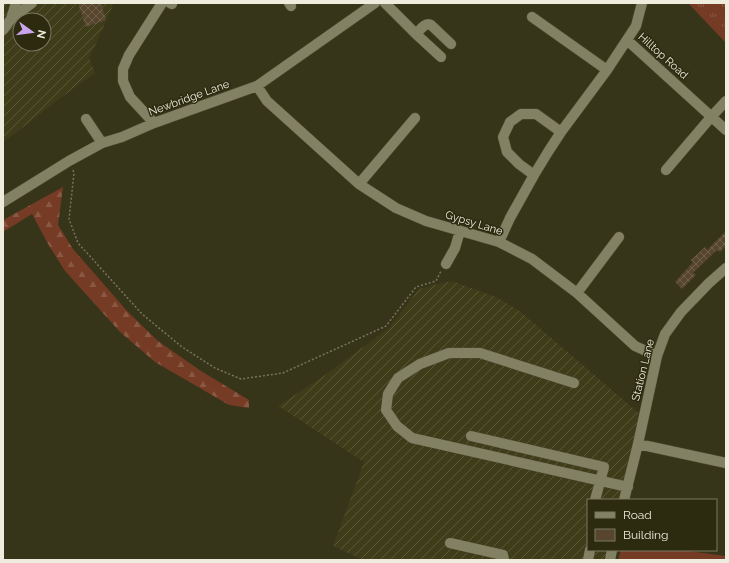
<svg xmlns="http://www.w3.org/2000/svg" width="729" height="563" viewBox="0 0 729 563" font-family="Raleway,sans-serif">
<style>
.industrial{fill:url(#industrial-furrows);fill-rule:evenodd}
.grass{fill:url(#grass-tufts)}
.forest{fill:url(#forest-firs)}
.garden{fill:#753b24}
.building{fill:url(#building-cross-hatch)}
.lines{fill:none;stroke-linecap:round;stroke-linejoin:round}
.minor-casing{stroke:#504e37;stroke-width:11}
.path{stroke:#76755e;stroke-width:1.5;stroke-dasharray:2 2;stroke-linecap:butt}
.minor{stroke:#838164;stroke-width:10}
.labels{text-anchor:middle;dominant-baseline:central;stroke-width:3;stroke-linejoin:round;paint-order:stroke}
.street-label{font-size:11px;fill:#eeeddd;stroke:#2c2a0f}
</style>
<defs>
<pattern id="industrial-furrows" width="10" height="10" patternUnits="userSpaceOnUse"><rect width="10" height="10" fill="#3e3c19"/><path d="M-1 1l2-2M0 10L10 0M9 11l2-2" fill="none" stroke="#5a583a"/></pattern>
<pattern id="grass-tufts" width="24" height="20" patternUnits="userSpaceOnUse"><rect width="24" height="20" fill="#753b24"/><path d="M3 7l-1-3M5 7V3M7 7l1-3M15 17l-1-3M17 17v-4M19 17l1-3" fill="none" stroke="#895843"/></pattern>
<pattern id="forest-firs" width="22" height="20" patternUnits="userSpaceOnUse"><rect width="22" height="20" fill="#753b24"/><path d="M5 1l3.5 6h-7zM16 11l3.5 6h-7z" fill="#895843"/></pattern>
<pattern id="building-cross-hatch" width="8" height="8" patternUnits="userSpaceOnUse"><rect width="8" height="8" fill="#57452e"/><path d="M0 0l8 8M0 8l8-8" fill="none" stroke="#6f604c"/></pattern>
</defs>
<rect width="100%" height="100%" fill="#363419"/>
<path class="industrial" d="M 3,3 L 114,3 L 96,44 L 89,57 L 95,73 L 55,102 L 34,119 L 3,142 ZM 20,20 L 44,20 L 44,44 L 20,44 Z
M 452,281 L 496,297 L 520,311 L 641,415 L 621,500 L 588,500 L 588,550 L 609,550 L 606,560 L 363,560 L 333,546 L 364,462 L 278,406 L 325,375 L 389,328 L 419,289 L 437,284 Z"/>
<path class="grass" d="M 688,3 L 726,3 L 726,43 Z"/>
<path class="forest" d="M 63,187 L 58,225 L 73,249 L 128,312 L 158,341 L 201,371 L 249,400 L 249,408 L 229,405 L 155,362 L 120,332 L 65,271 L 48,244 L 32,214 L 3,232 L 3,220 Z"/>
<path class="garden" d="M 621,550 L 681,550 L 726,556 L 726,560 L 618,560 Z"/>
<path class="building" d="M 78,3 L 101,3 L 106,20 L 86,27 Z
M 726,231 L 726,246 L 720,252 L 717,250 L 693,273 L 696,275 L 682,289 L 675,282 L 693,262 L 691,260 L 705,247 L 707,250 Z"/>
<g class="lines">
<g class="minor-casing">
<path id="minor" d="M 170,3 L 172,4
M 289,3 L 291,6
M 385,3 L 416,34 C 420,30 425,22 431,25 L 451,44
M 532,17 L 607,70
M 11,19 L 16,3
M 3,30 L 11,19 L 32,3
M 416,34 L 441,57
M 627,40 L 726,130
M 257,86 L 267,101 L 359,184 L 396,208 L 426,221 L 499,242 L 532,259 L 577,293 L 635,346 L 657,356
M 86,119 L 102,143
M 154,123 L 130,97 L 123,81 L 123,69 L 129,55 L 162,3
M 666,170 L 712,116 L 726,101
M 534,175 L 519,164 L 507,152 L 503,137 L 510,122 L 521,114 L 536,114 L 561,132
M 359,184 L 415,118
M 3,202 L 69,161 L 102,143 L 122,137 L 154,123 L 257,86 L 375,3
M 499,242 L 510,218 L 534,175 L 548,152 L 561,132 L 607,70 L 636,26 L 642,3
M 446,264 L 455,248 L 460,231
M 577,293 L 619,237
M 574,383 L 480,353 L 449,353 L 420,364 L 398,378 L 388,394 L 386,410 L 397,426 L 412,438 L 628,487
M 471,436 L 604,467 L 595,500
M 638,444 L 726,463
M 624,500 L 638,444 L 657,356 L 665,334 L 681,312 L 709,283 L 726,268
M 450,543 L 503,555 L 504,560
M 588,560 L 590,550
M 610,560 L 612,550"/>
</g>
<path class="path" d="M 73,170 L 74,173 L 69,219 L 78,243 L 142,314 L 182,347 L 215,368 L 241,379 L 283,373 L 386,326 L 416,287 L 436,281 L 441,271"/>
<use href="#minor" class="minor"/>
</g>
<g class="labels">
<g class="street-label">
<text transform="translate(663 56) rotate(42)">Hilltop Road</text>
<text transform="translate(189 98) rotate(-20)">Newbridge Lane</text>
<text transform="translate(474 223) rotate(17)">Gypsy Lane</text>
<text transform="translate(643 370) rotate(-76)">Station Lane</text>
</g>
</g>
<rect width="729" height="563" fill="none" stroke="#eeeddd" stroke-width="8"/>
<rect x="587" y="499" width="130" height="52" fill="#2c2a0f" stroke="#7a7861"/>
<rect x="595" y="512" width="20" height="6" fill="#838164" stroke="#7a7861"/>
<text x="623" y="519" font-size="12" fill="#eeeddd">Road</text>
<rect x="595" y="529" width="20" height="12" fill="#57452e" stroke="#7a7861"/>
<text x="623" y="539" font-size="12" fill="#eeeddd">Building</text>
<g transform="translate(32 32) rotate(104)"><circle r="19" fill="#2c2a0f" stroke="#7a7861"/>
<path d="M0-3L7 15L0 10L-7 15Z" fill="#c9a5ee"/>
<text y="-6" font-size="11" font-weight="bold" text-anchor="middle" fill="#eeeddd">N</text>
</g>
</svg>
